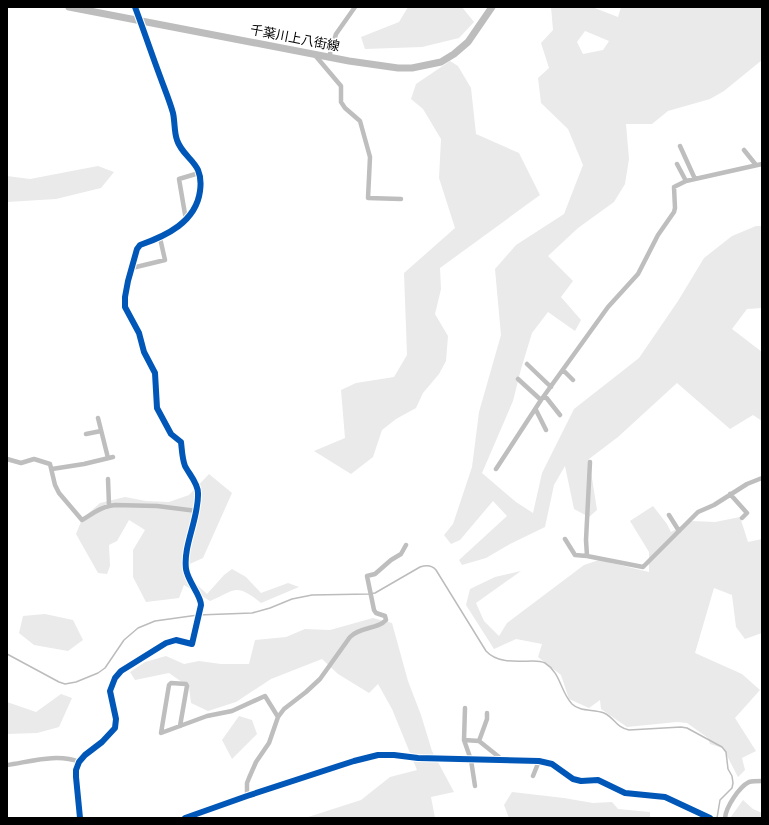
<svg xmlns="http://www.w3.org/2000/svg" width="769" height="825" viewBox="0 0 769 825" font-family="'Public Sans','Noto Sans JP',sans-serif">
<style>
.green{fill:#eaeaea;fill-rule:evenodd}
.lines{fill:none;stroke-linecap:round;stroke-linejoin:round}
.stream{stroke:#bcbcbc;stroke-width:1.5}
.minor{stroke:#bebebe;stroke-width:4.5}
.primary{stroke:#bdbdbd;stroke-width:7}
.cycleway-casing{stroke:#fff;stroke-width:8}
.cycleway{stroke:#0057b8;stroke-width:6}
.labels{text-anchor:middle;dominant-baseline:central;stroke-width:3.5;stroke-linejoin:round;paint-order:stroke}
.street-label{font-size:13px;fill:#000;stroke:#fff}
</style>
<rect width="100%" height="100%" fill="#fff"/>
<path class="green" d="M 408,7 L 462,7 L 474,22 L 459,38 L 422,47 L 365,49 L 361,37 L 399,22 Z
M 551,7 L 592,7 L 618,17 L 621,7 L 762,7 L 762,60 L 724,91 L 710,99 L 668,111 L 652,124 L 626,124 L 629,159 L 625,184 L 614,202 L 578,228 L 548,256 L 573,281 L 561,297 L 581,320 L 575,331 L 548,312 L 532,333 L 521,369 L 513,401 L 482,473 L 516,502 L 533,513 L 542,473 L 574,409 L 639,358 L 678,301 L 704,258 L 732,236 L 756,226 L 762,226 L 762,308 L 747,309 L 732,329 L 762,352 L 762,421 L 753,415 L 730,429 L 677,383 L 618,437 L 589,459 L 597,510 L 589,517 L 574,509 L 565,466 L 554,485 L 545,527 L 510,544 L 486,558 L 462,565 L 459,560 L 507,516 L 493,501 L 460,540 L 451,544 L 444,535 L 453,524 L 472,467 L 479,412 L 501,335 L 495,269 L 516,245 L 564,214 L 583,165 L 568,129 L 541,103 L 538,78 L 549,68 L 541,43 L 553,30 ZM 585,31 L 609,41 L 603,50 L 583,54 L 577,42 Z
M 450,61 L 458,66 L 471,88 L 476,134 L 519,153 L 540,195 L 440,268 L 441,289 L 435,314 L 448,336 L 446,361 L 439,374 L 423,393 L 416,408 L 396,419 L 382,430 L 373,457 L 351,474 L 314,451 L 345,438 L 341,390 L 356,383 L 394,377 L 407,355 L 404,273 L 455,228 L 439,178 L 441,139 L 423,109 L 411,99 L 416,84 Z
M 98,166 L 114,172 L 101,188 L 56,199 L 7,202 L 7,176 L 30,179 Z
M 209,474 L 232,493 L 203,558 L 183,567 L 194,582 L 207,594 L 224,575 L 232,569 L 246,577 L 261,593 L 288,583 L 299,587 L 261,603 C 236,583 237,589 210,601 L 184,585 L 179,598 L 146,602 L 133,577 L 133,550 L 145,530 L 129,520 L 117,541 L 109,545 L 110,566 L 107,574 L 98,573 L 76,534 L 82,519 L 100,503 L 125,497 L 146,501 L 169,502 L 189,495 Z
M 653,506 L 667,524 L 671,532 L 692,521 L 715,522 L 740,517 L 748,542 L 762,539 L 762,633 L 745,639 L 736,627 L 732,595 L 714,588 L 695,653 L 742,674 L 760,690 L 735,718 L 756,751 L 742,758 L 745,770 L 738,777 L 723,748 L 710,744 L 708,738 L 687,723 L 677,722 L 627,727 L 601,709 L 600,700 L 589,708 L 569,699 L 561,675 L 538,657 L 542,644 L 516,639 L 494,649 L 466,605 L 470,589 L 495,577 L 521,571 L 476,603 L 484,621 L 499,636 L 507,623 L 584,565 L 599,560 L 649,572 L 649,552 L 630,521 Z
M 45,614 L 73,620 L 83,640 L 68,651 L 34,645 L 19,633 L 23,616 Z
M 373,618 L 392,623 L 408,681 L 421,715 L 432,751 L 454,792 L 431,797 L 435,818 L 305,818 L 361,800 L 390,777 L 417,770 L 392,709 L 378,684 L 369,693 L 338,674 L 322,659 L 271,679 L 236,702 L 208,711 L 191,703 L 189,687 L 169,673 L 135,680 L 130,672 L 145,662 L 166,656 L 184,664 L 199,661 L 221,664 L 249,664 L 255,640 L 286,637 L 305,629 L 330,630 Z
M 61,694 L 72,698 L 59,727 L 37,733 L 7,734 L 7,702 L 36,712 Z
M 239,716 L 252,720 L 257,734 L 232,759 L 222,740 Z
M 512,792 L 564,798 L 593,803 L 612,802 L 618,809 L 650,812 L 650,818 L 509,818 L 504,805 Z
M 743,800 L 753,809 L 762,813 L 762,818 L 730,818 Z"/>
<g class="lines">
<path class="stream" d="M 7,654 L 59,682 L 65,684 L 76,682 L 98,673 L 105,668 L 124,640 L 138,628 L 155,621 L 198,615 L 252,613 L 270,608 L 292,599 L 312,595 L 369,594 L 375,593 L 420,567 C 426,565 432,565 436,570 L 486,651 C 498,664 517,661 533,661 C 537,661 541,661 545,663 C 561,673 560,691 572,704 C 580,712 594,709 604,713 C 615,718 615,727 629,730 L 681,727 L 687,728 L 722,747 L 726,752 L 728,769 L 732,776 L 733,783 L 732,788 L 720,800 L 717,818"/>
<path class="minor" d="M 314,54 L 341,86 L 341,102 L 345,108 L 360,121 L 370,157 L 368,198 L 401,199
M 329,57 L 336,34 L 355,7
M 680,146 L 695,179
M 744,150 L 756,165
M 677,164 L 686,181
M 186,220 L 179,179 L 199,173
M 132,268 L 165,260 L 160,238
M 527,364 L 551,387
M 563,370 L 573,380
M 518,379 L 541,400
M 545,396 L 560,415
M 536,410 L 546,430
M 98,418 L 108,458
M 86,434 L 101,431
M 7,459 L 21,463 L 34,459 L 50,464 L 55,485 L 59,493 L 82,520 C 92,514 102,506 115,505 L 157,506 L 197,511
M 52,469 L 84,464 L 113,457
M 496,469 L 541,400 L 608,307 L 638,274 L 658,235 L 674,212 L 675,208 L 674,187 L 686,181 L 762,164
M 108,479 L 109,505
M 730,494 L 747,513 L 742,518
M 669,515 L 679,531
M 565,539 L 575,555 L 587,556 L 586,540 L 590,462
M 587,556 L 643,567 L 698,512 L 714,505 L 747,484 L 762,478
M 465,708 L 464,740 L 471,760 L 475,786
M 180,726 L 187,686 L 186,684 L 171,683 L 169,685 L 161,733 L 207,716 L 232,711 L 265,696 L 278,717
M 464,740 L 479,741 L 499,757 L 500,760
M 479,741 L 487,719 L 487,713
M 7,765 C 29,762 58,753 79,762
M 533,776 L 539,761
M 247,796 L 247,783 L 249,778 L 256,762 L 269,743 L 278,717 L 284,709 L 306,692 L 320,679 L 350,637 C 361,626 377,630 386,620 L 385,616 L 376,613 L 374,610 L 367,576 L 375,574 L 391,560 L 401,554 L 406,545
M 80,818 L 76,777 L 76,770 L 79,762 L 85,755 L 102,742 L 115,728 L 116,719 L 110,691 L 115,678 L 121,671 L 166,643 L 176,640 L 192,644 L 201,605 C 201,595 188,582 186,569 C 183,545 199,518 198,493 C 198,483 189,474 185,466 C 182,458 182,450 181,442 L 171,434 L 157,408 L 155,373 L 144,352 L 139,333 L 125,307 L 125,297 L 128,281 L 137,249 L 140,245 C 166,236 196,222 200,191 C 201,184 201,177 198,170 C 193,159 181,153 177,140 C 174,132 175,122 173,113 C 170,102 165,90 161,79 C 152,55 144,31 135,7
M 185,818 L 247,796 L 354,761 L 378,755 L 394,755 L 418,758 L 539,761 L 552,764 L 573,779 L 581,781 L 598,780 L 625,793 L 665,797 L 710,818
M 725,818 C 726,807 739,787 749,782 C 753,781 758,781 762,781"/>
<path class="primary" d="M 69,7 L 349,61 L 398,68 L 412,68 L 441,62 L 454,54 L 468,42 L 492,7"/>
<g class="cycleway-casing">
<path id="cycleway" d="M 80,818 L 76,777 L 76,770 L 79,762 L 85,755 L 102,742 L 115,728 L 116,719 L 110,691 L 115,678 L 121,671 L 166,643 L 176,640 L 192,644 L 201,605 C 201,595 188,582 186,569 C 183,545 199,518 198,493 C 198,483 189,474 185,466 C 182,458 182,450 181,442 L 171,434 L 157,408 L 155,373 L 144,352 L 139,333 L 125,307 L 125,297 L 128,281 L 137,249 L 140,245 C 166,236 196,222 200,191 C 201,184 201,177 198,170 C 193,159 181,153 177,140 C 174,132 175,122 173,113 C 170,102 165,90 161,79 C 152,55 144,31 135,7
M 185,818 L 247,796 L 354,761 L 378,755 L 394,755 L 418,758 L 539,761 L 552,764 L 573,779 L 581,781 L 598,780 L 625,793 L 665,797 L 710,818"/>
</g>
<use href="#cycleway" class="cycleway"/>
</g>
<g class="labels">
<g class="street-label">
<text transform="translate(295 38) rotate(11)">千葉川上八街線</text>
</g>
</g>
<rect width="769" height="825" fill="none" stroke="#000000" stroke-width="16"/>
</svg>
